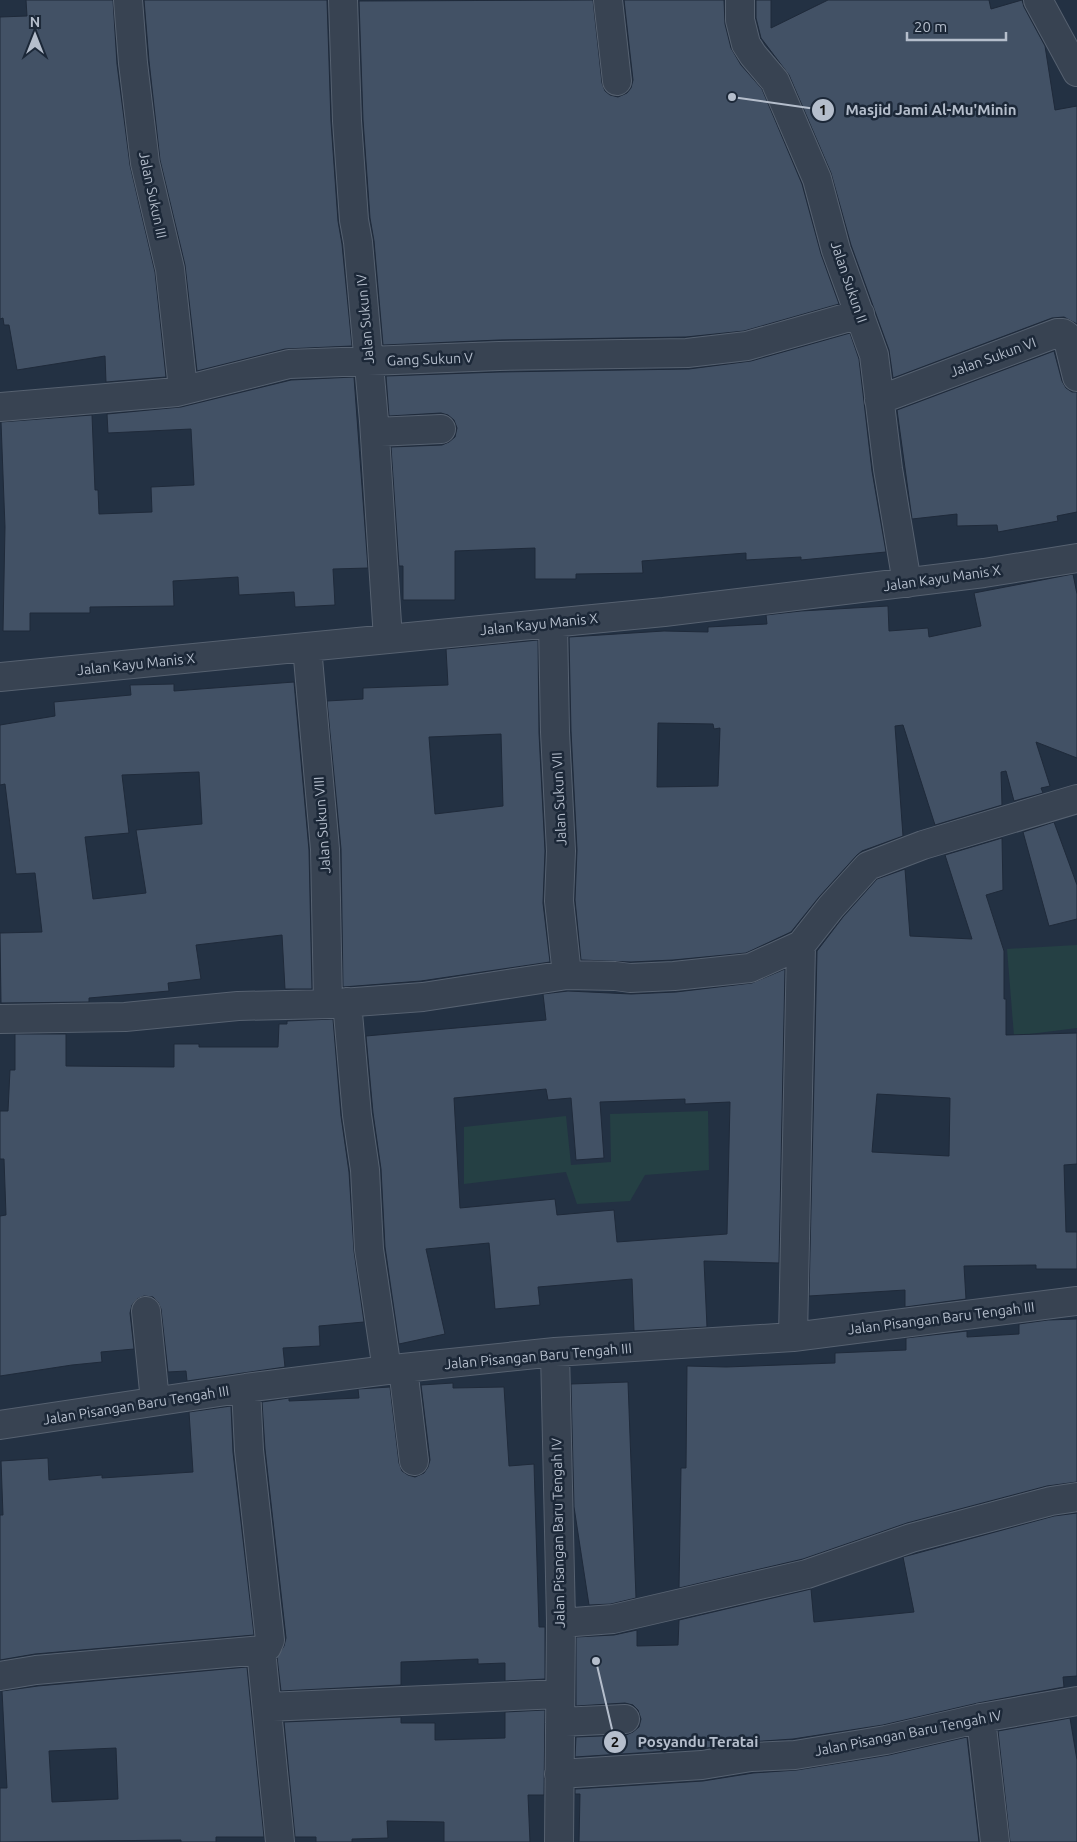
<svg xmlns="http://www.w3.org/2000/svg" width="1077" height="1842" viewBox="0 0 1077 1842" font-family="Ubuntu,sans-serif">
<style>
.green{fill:#254044}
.building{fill:#425165;stroke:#1f2a3a;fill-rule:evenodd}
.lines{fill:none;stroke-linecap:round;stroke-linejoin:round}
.minor-casing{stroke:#566170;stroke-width:30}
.tertiary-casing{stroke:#566170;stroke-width:30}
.minor{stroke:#384352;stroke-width:28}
.tertiary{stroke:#384352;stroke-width:28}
.labels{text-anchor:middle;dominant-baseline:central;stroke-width:5;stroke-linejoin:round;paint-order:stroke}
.street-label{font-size:14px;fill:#b5becc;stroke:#1c2838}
.leader{fill:none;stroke:#b5becc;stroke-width:2}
.callout-dot{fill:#b5becc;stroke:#1c2838;stroke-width:2}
.mark-label{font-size:15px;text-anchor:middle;font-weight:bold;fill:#111}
.callout-label{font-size:15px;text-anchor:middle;font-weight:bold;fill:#b5becc;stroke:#1c2838;stroke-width:5;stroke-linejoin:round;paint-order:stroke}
</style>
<rect width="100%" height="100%" fill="#233143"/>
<path class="green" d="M 1077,945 L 1077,1028 L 1014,1036 L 1007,949 Z
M 708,1111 L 709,1170 L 645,1175 L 630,1201 L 577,1204 L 566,1172 L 464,1184 L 464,1127 L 566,1116 L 571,1165 L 611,1162 L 610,1114 Z"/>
<path class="building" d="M 26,0 L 113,0 L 117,64 L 130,165 L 155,272 L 166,377 L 106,382 L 105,356 L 17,370 L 9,325 L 4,325 L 3,318 L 0,319 L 0,17 L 27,16 Z
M 144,0 L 327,0 L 331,122 L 338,221 L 342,244 L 352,346 L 285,349 L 197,371 L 185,265 L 160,160 L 149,61 Z
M 593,0 L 602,83 L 605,91 L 610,95 L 618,97 L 627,93 L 631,88 L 633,80 L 624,0 L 724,0 L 725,24 L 731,48 L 741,65 L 762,89 L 802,184 L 821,254 L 839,304 L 744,331 L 686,337 L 499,340 L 383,345 L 374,241 L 370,218 L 363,120 L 359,1 Z
M 756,0 L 771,0 L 771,28 L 828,0 L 989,0 L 991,9 L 1022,0 L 1024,7 L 1045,46 L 1055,110 L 1077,106 L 1077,324 L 1064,317 L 1052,318 L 893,378 L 889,350 L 851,245 L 831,173 L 789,75 L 761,38 L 756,18 Z
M 850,333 L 859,359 L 872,471 L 886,552 L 801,560 L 801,557 L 746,560 L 746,553 L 642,561 L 643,573 L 576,574 L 576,579 L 535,579 L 535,548 L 455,551 L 455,600 L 403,600 L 403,566 L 399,566 L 391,447 L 442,445 L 449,442 L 455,437 L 457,428 L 454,420 L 448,415 L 441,413 L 389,416 L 386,376 L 499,372 L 689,369 L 751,361 Z
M 1054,351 L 1062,381 L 1066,388 L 1072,392 L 1077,392 L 1077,512 L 1057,516 L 1058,521 L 998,532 L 997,525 L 957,526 L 957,514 L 912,519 L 897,410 Z
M 354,377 L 368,568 L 333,569 L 335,605 L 295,607 L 294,592 L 239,595 L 238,577 L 173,581 L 174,606 L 90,607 L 90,613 L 30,613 L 30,631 L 3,631 L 5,527 L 1,422 L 92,415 L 95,490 L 98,490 L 99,514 L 152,512 L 151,487 L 194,485 L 191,429 L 108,433 L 107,414 L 181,407 L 291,380 Z
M 1073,574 L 1077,594 L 1077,758 L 1036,742 L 1050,786 L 1041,788 L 1043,793 L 1014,801 L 1006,771 L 1001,772 L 1002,805 L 935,825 L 903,725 L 895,726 L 903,836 L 862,851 L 857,855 L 819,897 L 791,932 L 746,953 L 673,960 L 631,962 L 581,960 L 575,900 L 577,850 L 571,731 L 569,637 L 664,631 L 708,632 L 708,627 L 767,624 L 766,615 L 801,611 L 888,606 L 889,631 L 928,628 L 929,637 L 981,626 L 974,593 ZM 658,723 L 713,724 L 714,729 L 720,728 L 718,786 L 657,787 Z
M 538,640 L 539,733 L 545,851 L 543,903 L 550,962 L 421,981 L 343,987 L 341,849 L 327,701 L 363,699 L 363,688 L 448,685 L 446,649 ZM 501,734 L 503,806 L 435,814 L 429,737 Z
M 294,682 L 309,850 L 312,989 L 285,989 L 282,935 L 196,945 L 201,979 L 168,983 L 169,991 L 89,998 L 89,1002 L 1,1003 L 0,933 L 42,932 L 35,873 L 16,874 L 5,784 L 0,785 L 0,725 L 55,716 L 54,702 L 131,695 L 130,685 L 174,684 L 174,691 ZM 199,772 L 202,824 L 136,830 L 146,893 L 93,899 L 85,837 L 129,833 L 122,775 Z
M 1054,822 L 1077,885 L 1077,919 L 1049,926 L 1023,832 Z
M 1002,838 L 1003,890 L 986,895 L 1004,951 L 1004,999 L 1006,999 L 1006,1035 L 1077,1033 L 1077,1164 L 1064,1165 L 1066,1232 L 1077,1232 L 1077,1269 L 1036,1269 L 1036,1265 L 964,1266 L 966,1299 L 905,1307 L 905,1290 L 809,1296 L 817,951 L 843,917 L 877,879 L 905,869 L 910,936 L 972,939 L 945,855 ZM 877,1094 L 950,1098 L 949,1156 L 872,1152 Z
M 785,969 L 779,1263 L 704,1261 L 707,1327 L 634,1331 L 632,1279 L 538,1287 L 540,1305 L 495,1309 L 489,1243 L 426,1249 L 445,1334 L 399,1344 L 385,1247 L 381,1169 L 373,1113 L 366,1036 L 546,1020 L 543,994 L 568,991 L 631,994 L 676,992 L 752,983 ZM 546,1089 L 548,1100 L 571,1098 L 576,1160 L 604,1158 L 600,1102 L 685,1099 L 685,1104 L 730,1102 L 727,1234 L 617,1242 L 614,1210 L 557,1215 L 555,1199 L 460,1208 L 454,1098 Z
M 333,1019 L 341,1116 L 349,1172 L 354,1251 L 364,1322 L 319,1326 L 320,1346 L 283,1348 L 285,1367 L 187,1381 L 186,1371 L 168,1372 L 161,1309 L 158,1302 L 153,1297 L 144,1296 L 137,1299 L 132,1305 L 130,1313 L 134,1349 L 101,1352 L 102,1362 L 72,1365 L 0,1376 L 0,1216 L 6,1215 L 4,1159 L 0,1159 L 0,1111 L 8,1111 L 10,1070 L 15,1070 L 15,1034 L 66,1034 L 66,1066 L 174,1067 L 174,1044 L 199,1044 L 199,1047 L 278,1047 L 279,1024 L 287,1024 L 287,1021 Z
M 1077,1319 L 1077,1482 L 1047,1486 L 907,1523 L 803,1559 L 679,1588 L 681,1468 L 686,1468 L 687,1366 L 726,1367 L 835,1363 L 835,1353 L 906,1350 L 906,1338 L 967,1331 L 967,1337 L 1019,1334 L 1019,1324 L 1048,1320 Z
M 628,1382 L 636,1598 L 611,1604 L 589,1605 L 574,1507 L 571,1384 Z
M 453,1383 L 453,1388 L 504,1387 L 509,1466 L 534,1464 L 539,1627 L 545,1627 L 545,1679 L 505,1681 L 505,1663 L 478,1664 L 478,1659 L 401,1662 L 401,1685 L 281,1691 L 277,1657 L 284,1646 L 286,1638 L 265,1449 L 262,1402 L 289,1398 L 289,1401 L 359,1398 L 358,1389 L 390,1387 L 399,1463 L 402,1471 L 408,1475 L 415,1477 L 424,1473 L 428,1467 L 430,1460 L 421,1385 Z
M 231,1406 L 233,1452 L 254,1635 L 35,1654 L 0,1660 L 0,1515 L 3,1515 L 1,1461 L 48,1458 L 49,1480 L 102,1475 L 102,1478 L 193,1472 L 189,1412 Z
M 1077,1513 L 1077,1676 L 1063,1677 L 1064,1687 L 978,1703 L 883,1725 L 793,1739 L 749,1742 L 700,1749 L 575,1757 L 576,1737 L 626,1735 L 633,1732 L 639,1727 L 641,1719 L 638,1710 L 633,1705 L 625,1703 L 576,1706 L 576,1637 L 614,1635 L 637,1630 L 637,1646 L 678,1645 L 679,1620 L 811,1589 L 814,1622 L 914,1612 L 903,1557 L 1054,1516 Z
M 247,1667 L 264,1837 L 216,1837 L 216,1842 L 181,1842 L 181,1840 L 0,1842 L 0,1788 L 7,1788 L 2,1691 L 38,1686 ZM 116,1748 L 118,1799 L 52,1802 L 49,1751 Z
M 545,1710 L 544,1795 L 528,1795 L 530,1842 L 444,1842 L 444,1822 L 387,1821 L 388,1838 L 352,1839 L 352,1842 L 316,1842 L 316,1837 L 295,1837 L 284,1722 L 401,1717 L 401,1723 L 435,1723 L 435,1740 L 505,1738 L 505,1712 Z
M 1070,1718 L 1077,1760 L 1077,1842 L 1010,1842 L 998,1731 Z
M 967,1737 L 979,1842 L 579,1842 L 580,1794 L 575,1794 L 575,1789 L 703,1781 L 753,1773 L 797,1770 L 889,1755 Z"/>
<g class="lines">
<g class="minor-casing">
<path id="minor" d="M 128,0 L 133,63 L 145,163 L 170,269 L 183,389
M 343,0 L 347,121 L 354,220 L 358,242 L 374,421 L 388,639
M 608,0 L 617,81
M 740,0 L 740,20 L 746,44 L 753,55 L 775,81 L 817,179 L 836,250 L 874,355 L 888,469 L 907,583
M 879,400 L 1057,333 L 1063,333 L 1067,336 L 1077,377
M 0,407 L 177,392 L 289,364 L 499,356 L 687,353 L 747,346 L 860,314
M 375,432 L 441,429
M 553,623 L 555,732 L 561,851 L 559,901 L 567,975
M 307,647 L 325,849 L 328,1004
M 0,677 L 664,612 L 984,573 L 1077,558
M 347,1002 L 357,1115 L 365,1170 L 369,1249 L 387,1370
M 0,1019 L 125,1017 L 238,1006 L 328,1004 L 423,997 L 567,975 L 615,976 L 630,978 L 674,976 L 750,968 L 801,945 L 831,907 L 868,866 L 923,845 L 1077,799
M 146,1311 L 155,1401
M 793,1337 L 801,945
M 555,1352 L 561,1621 L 559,1842
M 403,1368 L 414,1461
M 0,1425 L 246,1388 L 403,1368 L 555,1352 L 793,1337 L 1077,1301
M 561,1623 L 613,1619 L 807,1574 L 911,1538 L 1051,1501 L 1077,1497
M 261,1650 L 280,1842
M 0,1676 L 36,1670 L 261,1650 L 267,1647 L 270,1640 L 249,1450 L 246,1388
M 267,1707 L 560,1694
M 981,1718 L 995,1842
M 560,1722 L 625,1719
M 559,1774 L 702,1765 L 751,1757 L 795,1755 L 886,1740 L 981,1718 L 1077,1701"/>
</g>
<g class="tertiary-casing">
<path id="tertiary" d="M 1038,0 L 1077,72"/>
</g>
<use href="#minor" class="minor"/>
<use href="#tertiary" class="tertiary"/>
</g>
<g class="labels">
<g class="street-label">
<text transform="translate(153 195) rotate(78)">Jalan Sukun III</text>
<text transform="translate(849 282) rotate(71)">Jalan Sukun II</text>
<text transform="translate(365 319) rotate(-95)">Jalan Sukun IV</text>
<text transform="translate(993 357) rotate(-20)">Jalan Sukun VI</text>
<text transform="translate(430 359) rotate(-2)">Gang Sukun V</text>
<text transform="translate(942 578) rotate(-8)">Jalan Kayu Manis X</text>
<text transform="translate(539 624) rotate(-6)">Jalan Kayu Manis X</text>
<text transform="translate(136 664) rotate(-6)">Jalan Kayu Manis X</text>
<text transform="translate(559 799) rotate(-93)">Jalan Sukun VII</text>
<text transform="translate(322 825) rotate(-94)">Jalan Sukun VIII</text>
<text transform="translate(941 1318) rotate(-7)">Jalan Pisangan Baru Tengah III</text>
<text transform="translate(538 1356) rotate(-5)">Jalan Pisangan Baru Tengah III</text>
<text transform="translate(136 1405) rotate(-9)">Jalan Pisangan Baru Tengah III</text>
<text transform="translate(558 1533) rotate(-91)">Jalan Pisangan Baru Tengah IV</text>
<text transform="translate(908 1733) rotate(-11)">Jalan Pisangan Baru Tengah IV</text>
</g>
</g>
<path class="leader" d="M732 97L823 110M596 1661L615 1742"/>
<g class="callout-dot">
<circle cx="732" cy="97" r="5"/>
<circle cx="596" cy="1661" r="5"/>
<circle cx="823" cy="110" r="12"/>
<circle cx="615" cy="1742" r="12"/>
</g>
<g class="mark-label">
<text x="823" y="115">1</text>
<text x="615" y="1747">2</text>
</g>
<g class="callout-label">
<text x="931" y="115">Masjid Jami Al-Mu'Minin</text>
<text x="698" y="1747">Posyandu Teratai</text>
</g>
<g transform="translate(35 35)" stroke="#1c2838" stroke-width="4" paint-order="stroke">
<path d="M0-4L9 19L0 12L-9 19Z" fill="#b5becc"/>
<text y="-8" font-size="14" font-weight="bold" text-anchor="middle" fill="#b5becc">N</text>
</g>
<path d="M907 32v8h99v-8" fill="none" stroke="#b5becc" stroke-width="2.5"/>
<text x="914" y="32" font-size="15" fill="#b5becc" stroke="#1c2838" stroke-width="4" paint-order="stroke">20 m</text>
</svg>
